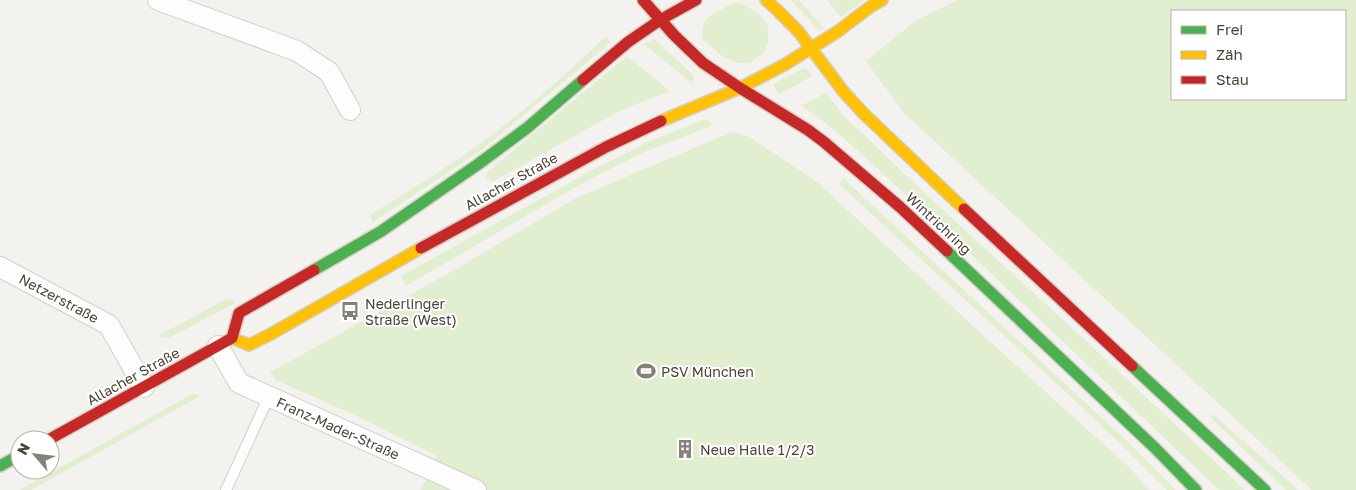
<svg xmlns="http://www.w3.org/2000/svg" width="1356" height="490" viewBox="0 0 1356 490" font-family="'Golos Text',sans-serif">
<style>
.green{fill:#e1eecf;fill-rule:evenodd}
.lines{fill:none;stroke-linecap:round;stroke-linejoin:round}
.lane-casing{stroke:#d2d0cb;stroke-width:12}
.street-casing{stroke:#d2d0cb;stroke-width:22}
.fast-casing{stroke:#d3cfc5;stroke-width:14}
.slow-casing{stroke:#d3cfc5;stroke-width:14}
.jam-casing{stroke:#d3cfc5;stroke-width:14}
.lane{stroke:#fdfdfc;stroke-width:10}
.street{stroke:#fdfdfc;stroke-width:20}
.fast{stroke:#4caf50;stroke-width:11}
.slow{stroke:#ffc107;stroke-width:11}
.jam{stroke:#c62828;stroke-width:11}
.labels{text-anchor:middle;dominant-baseline:central;stroke-width:4;stroke-linejoin:round;paint-order:stroke}
.street-label{font-size:14px;fill:#4b4439;stroke:#fff}
.poi-label{font-size:14px;fill:#4b4439;stroke:#fff;text-anchor:start}
</style>
<rect width="100%" height="100%" fill="#f4f2ee"/>
<path class="green" d="M 791,0 L 799,0 L 825,30 L 818,29 Z
M 827,0 L 865,0 L 841,17 Z
M 958,0 L 1356,0 L 1356,490 L 1312,490 L 905,114 L 866,61 L 915,21 ZM 1172,11 L 1345,11 L 1345,99 L 1172,99 Z
M 732,3 L 741,3 L 759,14 L 768,26 L 768,43 L 763,54 L 749,63 L 737,63 L 722,56 L 703,40 C 699,16 715,14 732,3 Z
M 605,37 L 611,42 L 483,149 L 373,222 L 370,215 C 407,192 445,169 481,143 C 525,111 566,74 605,37 Z
M 654,39 L 691,73 L 694,78 L 692,83 L 667,63 L 644,44 Z
M 627,56 L 670,91 L 621,110 L 494,181 L 491,181 C 487,179 485,178 486,173 Z
M 804,68 L 808,70 L 812,76 L 780,94 L 776,91 L 774,86 L 776,82 Z
M 826,93 L 843,115 L 932,200 L 1097,351 L 1245,490 L 1219,490 L 958,242 L 839,134 L 818,117 L 801,106 Z
M 706,119 L 714,125 L 649,150 L 598,175 L 560,196 L 406,286 L 401,276 L 598,167 L 650,141 Z
M 732,132 L 748,136 L 817,182 L 1009,359 L 1131,469 L 1149,490 L 421,490 L 437,456 L 363,419 L 274,379 L 275,376 L 269,373 L 456,269 L 576,198 Z
M 844,179 L 1129,443 L 1176,490 L 1167,490 L 1125,448 L 1070,396 L 839,184 Z
M 226,299 L 233,300 L 235,303 L 171,337 L 165,338 L 158,336 Z
M 194,393 L 200,396 L 31,490 L 19,490 Z
M 1213,414 L 1294,486 L 1297,490 L 1286,490 L 1210,417 Z"/>
<g class="lines">
<g class="lane-casing">
<path id="lane" d="M 226,490 L 269,396"/>
</g>
<g class="street-casing">
<path id="street" d="M 158,0 L 297,51 L 329,72 L 350,110
M 0,267 L 109,325 L 144,387
M 218,346 L 239,383 L 476,490"/>
</g>
<g class="fast-casing">
<path id="fast" d="M 947,251 L 1155,448 L 1196,490
M 314,270 L 380,232 L 477,165 L 527,128 L 583,80
M 1132,366 L 1265,490
M 0,466 L 20,455"/>
</g>
<g class="slow-casing">
<path id="slow" d="M 766,0 L 777,10 L 798,31 L 843,91 L 864,114 L 964,209
M 661,121 L 740,88 L 784,65 L 837,32 L 870,7 L 882,0
M 232,338 L 249,345 L 271,334 L 421,248"/>
</g>
<g class="jam-casing">
<path id="jam" d="M 643,0 L 674,35 L 703,63 L 740,88 L 808,130 L 824,142 L 900,207 L 947,251
M 583,80 L 628,42 L 660,20 L 696,0
M 964,209 L 1132,366
M 421,248 L 606,147 L 661,121
M 48,440 L 232,338 L 239,313 L 314,270"/>
</g>
<use href="#lane" class="lane"/>
<use href="#street" class="street"/>
<use href="#fast" class="fast"/>
<use href="#slow" class="slow"/>
<use href="#jam" class="jam"/>
</g>
<defs>
<g id="bus-bare" transform="scale(1.5)"><path d="M-5-6H5V4H4V6H2V4H-2V6H-4V4H-5ZM-3.5-4V0h7V-4ZM-3.5 1.2v1.5H-2V1.2ZM2 1.2v1.5H3.5V1.2Z" fill="#868178" stroke="#fff" stroke-width="2.5" paint-order="stroke"/></g>
<g id="stadium-bare" transform="scale(1.5)"><path d="M0-5a6.5 5 0 1 0 0 10a6.5 5 0 1 0 0-10ZM-3.5-1.8h7v3.6h-7Z" fill="#868178" stroke="#fff" stroke-width="2.5" paint-order="stroke"/></g>
<g id="building-bare" transform="scale(1.5)"><path d="M-4-6H4V6H1V3H-1V6H-4ZM-2.5-4.3h1.7v1.8h-1.7ZM.8-4.3h1.7v1.8H.8ZM-2.5-1h1.7V.8h-1.7ZM.8-1h1.7V.8H.8Z" fill="#868178" stroke="#fff" stroke-width="2.5" paint-order="stroke"/></g>
</defs>
<g fill-rule="evenodd">
<use href="#bus-bare" x="350" y="311"/>
<use href="#stadium-bare" x="646" y="371"/>
<use href="#building-bare" x="685" y="449"/>
</g>
<g class="labels">
<g class="street-label">
<text transform="translate(511 181) rotate(-29)">Allacher Straße</text>
<text transform="translate(939 223) rotate(43)">Wintrichring</text>
<text transform="translate(59 298) rotate(28)">Netzerstraße</text>
<text transform="translate(133 376) rotate(-29)">Allacher Straße</text>
<text transform="translate(338 428) rotate(24)">Franz-Mader-Straße</text>
</g>
<g class="poi-label">
<text x="365" y="303">Nederlinger<tspan x="365" dy="16">Straße (West)</tspan></text>
<text x="661" y="371">PSV München</text>
<text x="700" y="449">Neue Halle 1/2/3</text>
</g>
</g>
<rect x="1171" y="10" width="175" height="90" fill="#ffffff" stroke="#b7b4b0"/>
<rect x="1181" y="26" width="25" height="8" fill="#4caf50" stroke="#b7b4b0"/>
<text x="1216" y="35" font-size="15" fill="#4b4439">Frei</text>
<rect x="1181" y="51" width="25" height="8" fill="#ffc107" stroke="#b7b4b0"/>
<text x="1216" y="60" font-size="15" fill="#4b4439">Zäh</text>
<rect x="1181" y="76" width="25" height="8" fill="#c62828" stroke="#b7b4b0"/>
<text x="1216" y="85" font-size="15" fill="#4b4439">Stau</text>
<g transform="translate(35 455) rotate(298)"><circle r="24" fill="#ffffff" stroke="#b7b4b0"/>
<path d="M0-4L9 19L0 12L-9 19Z" fill="#868178"/>
<text y="-8" font-size="14" font-weight="bold" text-anchor="middle" fill="#4b4439">N</text>
</g>
</svg>
